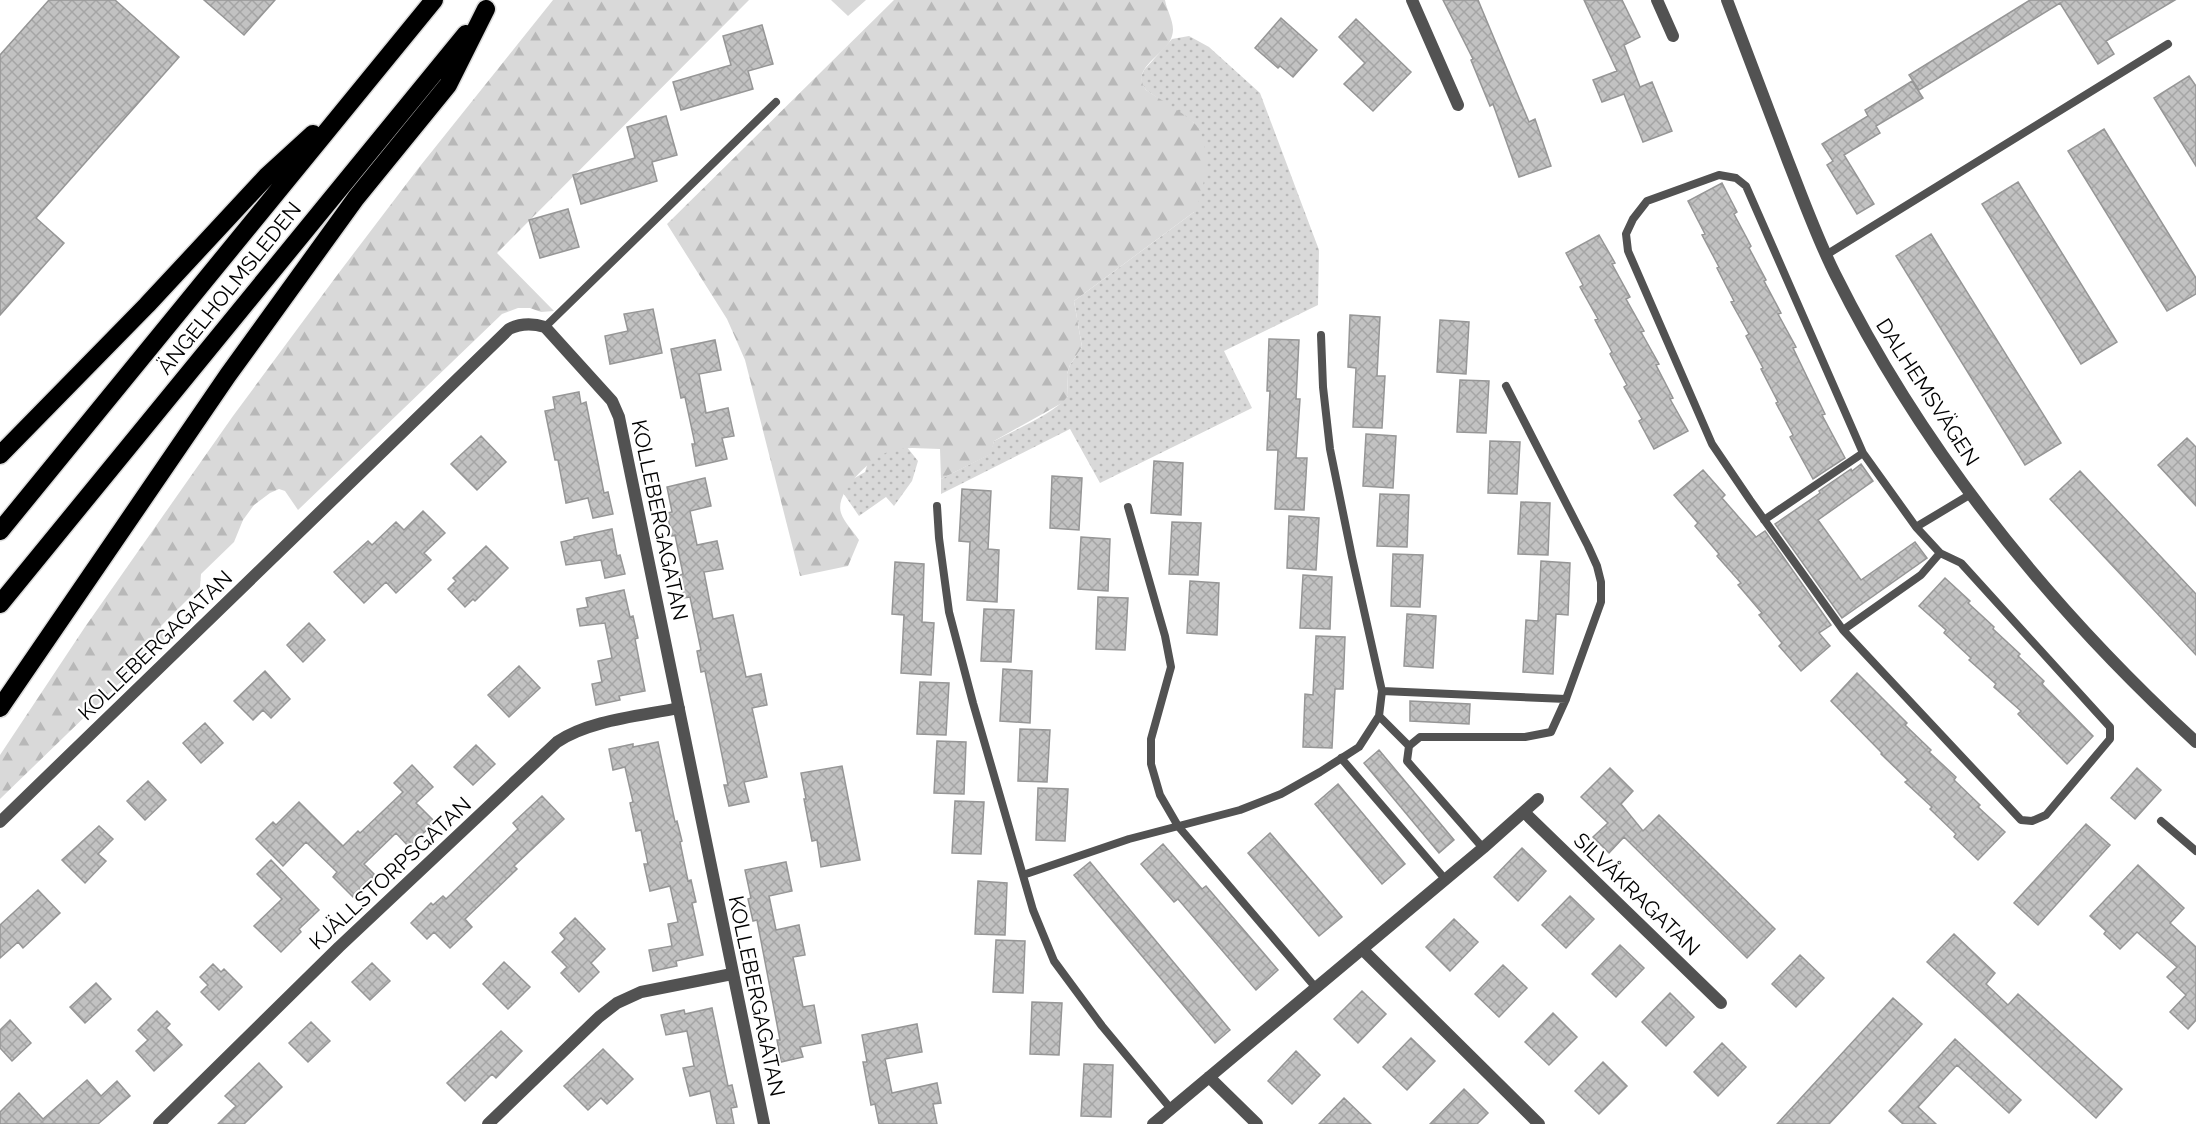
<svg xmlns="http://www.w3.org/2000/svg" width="2196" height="1124" viewBox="0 0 2196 1124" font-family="Raleway,sans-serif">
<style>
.green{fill:url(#green-dots)}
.forest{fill:url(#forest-firs)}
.building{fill:url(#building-cross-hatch);stroke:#969696;stroke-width:1.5}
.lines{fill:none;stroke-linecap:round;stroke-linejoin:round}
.motorway-casing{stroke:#dbdbdb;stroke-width:21}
.service{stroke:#525252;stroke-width:8}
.minor{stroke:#525252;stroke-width:12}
.motorway{stroke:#000;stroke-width:18}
.labels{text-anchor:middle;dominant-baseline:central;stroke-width:4.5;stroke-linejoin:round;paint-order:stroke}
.street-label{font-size:21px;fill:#000;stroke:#fff}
</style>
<defs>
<pattern id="green-dots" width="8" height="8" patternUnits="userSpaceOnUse" patternTransform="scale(1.5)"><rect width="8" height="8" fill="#d9d9d9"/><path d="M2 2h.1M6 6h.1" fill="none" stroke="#b8b8b8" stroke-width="1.8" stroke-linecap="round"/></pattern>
<pattern id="forest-firs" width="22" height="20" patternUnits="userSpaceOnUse" patternTransform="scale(1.5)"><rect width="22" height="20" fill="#d9d9d9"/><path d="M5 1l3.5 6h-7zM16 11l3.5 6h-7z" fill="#b8b8b8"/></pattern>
<pattern id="building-cross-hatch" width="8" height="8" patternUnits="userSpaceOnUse" patternTransform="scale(1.5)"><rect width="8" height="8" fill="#c2c2c2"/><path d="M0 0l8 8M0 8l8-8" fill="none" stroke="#a5a5a5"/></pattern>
</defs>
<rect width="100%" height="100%" fill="#fff"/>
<path class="green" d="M 1189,36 L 1209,47 L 1260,93 L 1319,250 L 1318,305 L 1224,351 L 1252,408 L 1100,483 L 1070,429 L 941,494 L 941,479 L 990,454 L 994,441 C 1016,429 1052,415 1068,396 L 1067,374 L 1070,365 L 1082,347 L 1074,301 L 1194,212 L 1194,123 L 1146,90 L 1142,84 L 1141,77 L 1144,70 L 1172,39 Z
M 898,436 L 918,461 L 912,481 L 894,506 L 886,497 L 859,516 L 839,487 L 865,472 L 869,459 Z"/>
<path class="forest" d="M 553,0 L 749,0 L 497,253 L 554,311 L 541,312 L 530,308 L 518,308 L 502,314 L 298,510 L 285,491 L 279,489 L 270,493 L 254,505 L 243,520 L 234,542 L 201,574 L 200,587 L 161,626 L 164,640 L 0,799 L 0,755 L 85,627 L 233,416 L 338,274 L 417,170 Z
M 831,0 L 866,0 L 848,16 Z
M 894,0 L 1165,0 C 1167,12 1176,24 1172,36 C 1167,55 1129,67 1146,90 C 1161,100 1179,110 1193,122 C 1213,140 1206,190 1194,212 L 1074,301 L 1082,347 L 1070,365 L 1067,374 L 1068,396 L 1062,403 L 994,441 L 991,454 L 941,479 L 940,449 C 924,449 905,446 890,451 C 872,457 834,492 841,513 C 844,522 854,532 859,540 L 848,566 L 800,576 L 745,360 L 727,319 L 667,224 Z"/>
<path class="building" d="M 49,0 L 115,0 L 179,57 L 36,218 L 64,243 L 0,315 L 0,55 Z
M 204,0 L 275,0 L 244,35 Z
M 1443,0 L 1478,0 L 1529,122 L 1535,119 L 1551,166 L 1519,177 L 1493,104 L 1490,106 L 1471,60 L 1473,59 Z
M 1584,0 L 1622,0 L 1640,37 L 1624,45 L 1640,87 L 1652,82 L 1672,131 L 1643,142 L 1624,94 L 1602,102 L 1593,80 L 1617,71 Z
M 2030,0 L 2175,0 L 2106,41 L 2114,54 L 2098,64 L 2060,3 L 1919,90 L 1909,75 Z
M 1281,18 L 1317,50 L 1293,77 L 1280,66 L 1278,68 L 1255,48 Z
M 1356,19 L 1411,72 L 1373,111 L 1344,84 L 1365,63 L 1339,37 Z
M 762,25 L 773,64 L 748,71 L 753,89 L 681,110 L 673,82 L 731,65 L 723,36 Z
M 2189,76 L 2196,86 L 2196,166 L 2154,98 Z
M 1912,81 L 1923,98 L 1876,126 L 1880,133 L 1844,155 L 1874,204 L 1857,214 L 1827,165 L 1833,161 L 1822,144 L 1868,116 L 1865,110 Z
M 666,116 L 677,155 L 652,162 L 657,181 L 581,204 L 573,175 L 635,158 L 627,127 Z
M 2104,129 L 2196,278 L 2196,294 L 2167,311 L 2068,151 Z
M 2018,182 L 2117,342 L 2081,364 L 1982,204 Z
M 1722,183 L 1737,212 L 1734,214 L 1751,246 L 1749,248 L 1766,280 L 1764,281 L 1781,313 L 1778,314 L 1796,347 L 1793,348 L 1825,414 L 1822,415 L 1845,458 L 1813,479 L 1790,437 L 1793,435 L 1776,403 L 1778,402 L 1761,369 L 1763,368 L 1746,336 L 1749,334 L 1731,302 L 1734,301 L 1717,268 L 1719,267 L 1702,235 L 1705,234 L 1688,201 Z
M 568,209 L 579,247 L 540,258 L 529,220 Z
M 1931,234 L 2061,443 L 2025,465 L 1896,256 Z
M 1599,235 L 1615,263 L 1612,264 L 1630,297 L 1626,299 L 1644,331 L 1641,332 L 1659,364 L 1656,365 L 1673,398 L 1670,399 L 1688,431 L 1654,449 L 1639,421 L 1642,419 L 1624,387 L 1627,385 L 1610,354 L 1612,352 L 1595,320 L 1598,319 L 1580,287 L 1583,285 L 1566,253 Z
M 653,309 L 662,353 L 610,364 L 605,336 L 628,331 L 624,314 Z
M 1350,315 L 1380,317 L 1377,376 L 1385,376 L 1382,428 L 1353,427 L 1356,368 L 1348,367 Z
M 1440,320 L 1469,322 L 1466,374 L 1437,372 Z
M 1269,339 L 1299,340 L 1296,399 L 1300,399 L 1296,458 L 1307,458 L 1304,510 L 1275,509 L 1278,450 L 1267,450 L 1270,391 L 1267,391 Z
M 715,340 L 721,370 L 699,374 L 706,413 L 728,408 L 734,436 L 722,438 L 727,459 L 696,466 L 692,444 L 695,444 L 685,397 L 681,398 L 671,349 Z
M 1460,380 L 1489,381 L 1486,433 L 1457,432 Z
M 579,392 L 581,404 L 586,402 L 604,493 L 608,492 L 613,514 L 593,518 L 588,498 L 566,503 L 558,460 L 555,460 L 545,411 L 555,409 L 553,397 Z
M 1366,434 L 1396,436 L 1393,488 L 1363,486 Z
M 481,436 L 506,462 L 477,490 L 451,464 Z
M 2187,438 L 2196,447 L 2196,506 L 2158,465 Z
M 1490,441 L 1520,442 L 1517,494 L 1488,493 Z
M 1154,461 L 1183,463 L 1181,515 L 1151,513 Z
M 1861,464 L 1873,481 L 1818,520 L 1861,580 L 1915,542 L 1927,558 L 1842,618 L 1775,524 L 1820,493 L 1819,491 L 1851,469 L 1852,471 Z
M 1703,470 L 1725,495 L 1722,498 L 1756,537 L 1765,531 L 1831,625 L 1819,633 L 1830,646 L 1801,671 L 1779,646 L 1782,643 L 1759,615 L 1762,613 L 1738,585 L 1741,583 L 1717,556 L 1719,554 L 1695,526 L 1698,523 L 1674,495 Z
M 2080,471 L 2196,594 L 2196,655 L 2050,499 Z
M 1052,476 L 1082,478 L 1079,530 L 1050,528 Z
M 705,478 L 711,506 L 690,511 L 697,545 L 717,541 L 723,569 L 704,572 L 713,619 L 733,615 L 746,677 L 761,674 L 767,705 L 752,708 L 767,777 L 744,782 L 749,802 L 729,806 L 724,785 L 728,785 L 705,671 L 701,672 L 697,651 L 701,650 L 690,597 L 684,598 L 680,575 L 683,574 L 675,535 L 672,536 L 667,513 L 672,512 L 667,487 Z
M 962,489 L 991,491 L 988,549 L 999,550 L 997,602 L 967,600 L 970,542 L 959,541 Z
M 1380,494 L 1409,495 L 1407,547 L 1377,546 Z
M 1521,502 L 1550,503 L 1548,555 L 1518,554 Z
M 423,511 L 445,533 L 424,553 L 431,560 L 396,593 L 386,582 L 364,603 L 334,572 L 368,541 L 372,545 L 396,522 L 404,530 Z
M 1289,516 L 1319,518 L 1316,570 L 1287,568 Z
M 1172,522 L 1201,523 L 1198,575 L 1169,574 Z
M 612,529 L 617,556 L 620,555 L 625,574 L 605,578 L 601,560 L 566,565 L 561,542 L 574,539 L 574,537 Z
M 1081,537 L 1110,539 L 1108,591 L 1078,589 Z
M 486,546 L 508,568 L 475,601 L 473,599 L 465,607 L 448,589 L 456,581 L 453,578 Z
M 1393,554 L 1423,555 L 1420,607 L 1391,606 Z
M 1541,561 L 1570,563 L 1568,615 L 1556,614 L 1553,674 L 1523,672 L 1526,620 L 1538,621 Z
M 895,562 L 924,564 L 922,622 L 934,623 L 931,675 L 901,673 L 904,615 L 892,614 Z
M 1303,575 L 1332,577 L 1330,629 L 1300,628 Z
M 1945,578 L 1970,601 L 1968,603 L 1994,627 L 1993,629 L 2020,654 L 2018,656 L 2044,681 L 2042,684 L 2093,736 L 2067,764 L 2018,714 L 2021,711 L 1994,687 L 1996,684 L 1969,660 L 1971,658 L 1944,633 L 1946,630 L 1919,606 Z
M 1190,581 L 1219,583 L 1217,635 L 1187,633 Z
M 624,590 L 630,617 L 633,616 L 638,638 L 635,639 L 645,691 L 619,696 L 620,700 L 596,705 L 592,684 L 602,682 L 598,661 L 612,658 L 605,623 L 580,626 L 577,609 L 588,607 L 586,598 Z
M 1098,597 L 1128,598 L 1125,650 L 1096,649 Z
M 984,609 L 1014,610 L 1011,662 L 981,661 Z
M 1407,614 L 1436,616 L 1433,668 L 1404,666 Z
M 309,623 L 325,640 L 303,662 L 287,645 Z
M 1316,636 L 1345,637 L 1343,689 L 1335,689 L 1332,748 L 1303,747 L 1305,694 L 1313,695 Z
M 519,666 L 540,688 L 509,717 L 488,695 Z
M 1003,669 L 1032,671 L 1030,723 L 1000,721 Z
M 265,671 L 290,699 L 271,718 L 263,710 L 253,720 L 234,701 Z
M 1857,673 L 1907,723 L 1905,725 L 1931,750 L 1929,752 L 1956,777 L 1954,780 L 1980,805 L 1978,807 L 2005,832 L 1978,860 L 1954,837 L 1956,834 L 1930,809 L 1932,807 L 1905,782 L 1908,780 L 1881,754 L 1882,753 L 1831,701 Z
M 920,682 L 949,683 L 946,735 L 917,734 Z
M 1410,701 L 1470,704 L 1469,724 L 1410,721 Z
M 205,723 L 223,743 L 201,763 L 183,743 Z
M 1020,729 L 1050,730 L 1047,782 L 1018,781 Z
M 937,741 L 966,742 L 964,794 L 934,793 Z
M 658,742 L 675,822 L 677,821 L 682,841 L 680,842 L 688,881 L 691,880 L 696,902 L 692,903 L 703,955 L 676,961 L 677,966 L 653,971 L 649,950 L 672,946 L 668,924 L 678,922 L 670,886 L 650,891 L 644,864 L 648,864 L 641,830 L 636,831 L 630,803 L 633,802 L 625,767 L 613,770 L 609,749 L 633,744 L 633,747 Z
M 476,745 L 495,764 L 473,785 L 454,767 Z
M 1379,750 L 1454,840 L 1439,853 L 1364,763 Z
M 412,765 L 433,787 L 416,803 L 435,822 L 409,847 L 396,833 L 364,864 L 375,875 L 353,897 L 333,877 L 337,872 L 306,842 L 283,866 L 256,839 L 273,822 L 276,825 L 299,802 L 343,846 L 358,831 L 360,833 L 403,792 L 394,783 Z
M 842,766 L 860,860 L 821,867 L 817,840 L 812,841 L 804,799 L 806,799 L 801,773 Z
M 1610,768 L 1633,791 L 1621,804 L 1643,831 L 1659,815 L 1775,929 L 1747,958 L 1624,837 L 1609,853 L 1593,837 L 1608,823 L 1581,797 Z
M 2137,768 L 2161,790 L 2135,819 L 2111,798 Z
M 148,781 L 166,800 L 145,820 L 127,801 Z
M 1338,784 L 1405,864 L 1382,884 L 1315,804 Z
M 1038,788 L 1068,789 L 1065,841 L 1036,840 Z
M 542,796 L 564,819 L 514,866 L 517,869 L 465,919 L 472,927 L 450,948 L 434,932 L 427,939 L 411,923 L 431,903 L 433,905 L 443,896 L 446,899 L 518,829 L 513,823 Z
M 955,801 L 984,802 L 981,854 L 952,853 Z
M 2086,824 L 2110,845 L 2038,925 L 2014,903 Z
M 99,826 L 113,839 L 98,854 L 106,861 L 85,883 L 62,860 Z
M 1270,833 L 1342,917 L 1319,936 L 1248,853 Z
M 1163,844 L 1202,889 L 1206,886 L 1278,970 L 1256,990 L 1178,899 L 1174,902 L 1141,864 Z
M 1522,848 L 1546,871 L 1518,901 L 1494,877 Z
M 271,860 L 319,910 L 299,929 L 301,932 L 281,952 L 254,926 L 282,899 L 257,874 Z
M 786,862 L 792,891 L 769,896 L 776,930 L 799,925 L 805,955 L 793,957 L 803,1007 L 814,1005 L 821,1043 L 800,1047 L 803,1057 L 781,1062 L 777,1040 L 780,1040 L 757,920 L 753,921 L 748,899 L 751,898 L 745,870 Z
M 1090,862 L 1230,1030 L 1215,1043 L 1074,875 Z
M 2138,865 L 2184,908 L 2170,923 L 2196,947 L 2196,1020 L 2188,1029 L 2170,1012 L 2186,995 L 2167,977 L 2177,967 L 2137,932 L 2120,949 L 2104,934 L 2106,931 L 2090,916 Z
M 978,881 L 1007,883 L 1005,935 L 975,934 Z
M 38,890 L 60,913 L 23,948 L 18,942 L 0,958 L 0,925 Z
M 1570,896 L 1594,919 L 1566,948 L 1542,925 Z
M 575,918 L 605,949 L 591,963 L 599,972 L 579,992 L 561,973 L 567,967 L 552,952 L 565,939 L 560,933 Z
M 1454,919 L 1478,942 L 1450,971 L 1426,947 Z
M 1954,934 L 1995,973 L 1986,984 L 2008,1005 L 2018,994 L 2122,1089 L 2096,1118 L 1927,962 Z
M 996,940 L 1025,941 L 1023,993 L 993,992 Z
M 1620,945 L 1644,968 L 1616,997 L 1592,974 Z
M 1800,955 L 1824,978 L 1796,1007 L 1772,984 Z
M 504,962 L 530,987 L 508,1009 L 483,984 Z
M 372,963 L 390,981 L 370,1000 L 352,982 Z
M 213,964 L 221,972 L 224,969 L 242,987 L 219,1010 L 201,992 L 208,985 L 200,977 Z
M 1503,965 L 1527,988 L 1499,1017 L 1475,994 Z
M 96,983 L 111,999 L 85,1023 L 70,1007 Z
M 1362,991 L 1386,1014 L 1358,1043 L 1334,1019 Z
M 1670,993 L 1694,1017 L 1666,1046 L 1642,1022 Z
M 1893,998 L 1922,1024 L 1829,1124 L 1777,1124 Z
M 1032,1002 L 1062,1003 L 1059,1055 L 1030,1054 Z
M 712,1008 L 728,1086 L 732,1085 L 737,1107 L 731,1108 L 734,1124 L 717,1124 L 710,1091 L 690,1096 L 683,1068 L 694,1066 L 687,1031 L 666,1035 L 661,1015 L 684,1010 L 685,1014 Z
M 157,1011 L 170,1024 L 166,1028 L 182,1045 L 154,1071 L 136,1051 L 148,1040 L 138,1030 Z
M 1553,1013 L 1577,1037 L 1549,1065 L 1525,1042 Z
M 10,1020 L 31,1043 L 12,1061 L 0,1048 L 0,1030 Z
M 311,1022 L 330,1041 L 308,1062 L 289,1043 Z
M 917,1024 L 922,1052 L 885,1059 L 892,1093 L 937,1083 L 941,1103 L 933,1104 L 937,1124 L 879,1124 L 875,1104 L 871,1105 L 863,1062 L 867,1062 L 862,1035 Z
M 501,1031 L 522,1051 L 496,1078 L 492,1074 L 465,1101 L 447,1083 Z
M 1411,1038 L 1435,1061 L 1407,1090 L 1383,1067 Z
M 1955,1039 L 2021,1100 L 2009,1113 L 1957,1065 L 1918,1107 L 1936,1124 L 1903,1124 L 1889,1111 Z
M 1722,1043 L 1746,1067 L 1718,1096 L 1694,1072 Z
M 603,1049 L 633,1079 L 607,1104 L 601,1098 L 588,1110 L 564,1086 Z
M 1296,1051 L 1320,1075 L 1292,1104 L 1268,1081 Z
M 1603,1062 L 1627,1086 L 1599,1114 L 1575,1091 Z
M 259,1063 L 282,1087 L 244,1124 L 218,1124 L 236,1106 L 225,1096 Z
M 1084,1064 L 1113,1065 L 1111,1117 L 1081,1116 Z
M 87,1080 L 101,1096 L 117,1081 L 130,1096 L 98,1124 L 0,1124 L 0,1112 L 19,1093 L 43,1119 Z
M 1464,1089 L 1488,1113 L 1477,1124 L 1430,1124 Z
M 1344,1098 L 1371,1124 L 1319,1124 Z"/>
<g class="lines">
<g class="motorway-casing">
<path id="motorway" d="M 0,455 L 147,305 L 267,176 L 313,134
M 0,531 L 434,0
M 0,604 L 466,34
M 0,708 L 228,375 L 356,198 L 448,85 L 486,9"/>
</g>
<path class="service" d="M 1719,175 L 1736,178 L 1746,186 L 1863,453 L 1916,527 L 1940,553 L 1961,563 L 2110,727 L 2110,739 L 2046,815 L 2032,821 L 2021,820 L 1843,630 L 1750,500 L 1712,444 L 1628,251 L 1626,234 L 1633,219 L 1647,201 Z
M 1826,255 L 2168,44
M 545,327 L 776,102
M 937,506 L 939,538 L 949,612 L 973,703 L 1033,910 L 1054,961 L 1102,1026 L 1171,1109
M 1128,507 L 1165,636 L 1171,667 L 1151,739 L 1151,764 L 1160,795 L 1178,826 L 1316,988
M 1764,520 L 1863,453
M 1916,527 L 1971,494
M 1843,630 L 1921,575 L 1940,553
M 1382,691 L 1566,699
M 1379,716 L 1409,746
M 1341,758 L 1445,879
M 2161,821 L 2196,851
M 1483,848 L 1407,761 L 1409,746 L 1420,737 L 1525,737 L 1551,732 L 1566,699 L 1601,602 L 1601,582 L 1597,566 L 1588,546 L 1506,386
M 1023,875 L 1129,839 L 1240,810 L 1281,794 L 1320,772 L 1359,747 L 1379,716 L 1382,691 L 1352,557 L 1330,449 L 1323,387 L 1321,335"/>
<path class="minor" d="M 1412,0 L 1458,105
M 1657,0 L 1673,36
M 1727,0 C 1748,54 1768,108 1788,161 C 1803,199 1817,238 1835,274 C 1924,453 2049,607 2196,742
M 1525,813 L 1721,1003
M 0,822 L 509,329 C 521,323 532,323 545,327 L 612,401 L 619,417 L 764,1124
M 1362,949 L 1539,1124
M 1209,1077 L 1257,1124
M 159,1124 L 339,947 L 557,742 C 589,720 641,716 679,708
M 488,1124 L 599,1017 L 617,1003 L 641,992 L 732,974
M 1153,1124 L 1483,848 L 1538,799"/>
<use href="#motorway" class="motorway"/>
</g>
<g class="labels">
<g class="street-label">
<text transform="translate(229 288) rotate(-51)">ÄNGELHOLMSLEDEN</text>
<text transform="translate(1928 392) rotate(57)">DALHEMSVÄGEN</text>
<text transform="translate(660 520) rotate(78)">KOLLEBERGAGATAN</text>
<text transform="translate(155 645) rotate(-44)">KOLLEBERGAGATAN</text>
<text transform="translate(390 873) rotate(-43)">KJÄLLSTORPSGATAN</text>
<text transform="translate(1637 894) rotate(44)">SILVÅKRAGATAN</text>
<text transform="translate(757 996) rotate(78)">KOLLEBERGAGATAN</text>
</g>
</g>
</svg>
